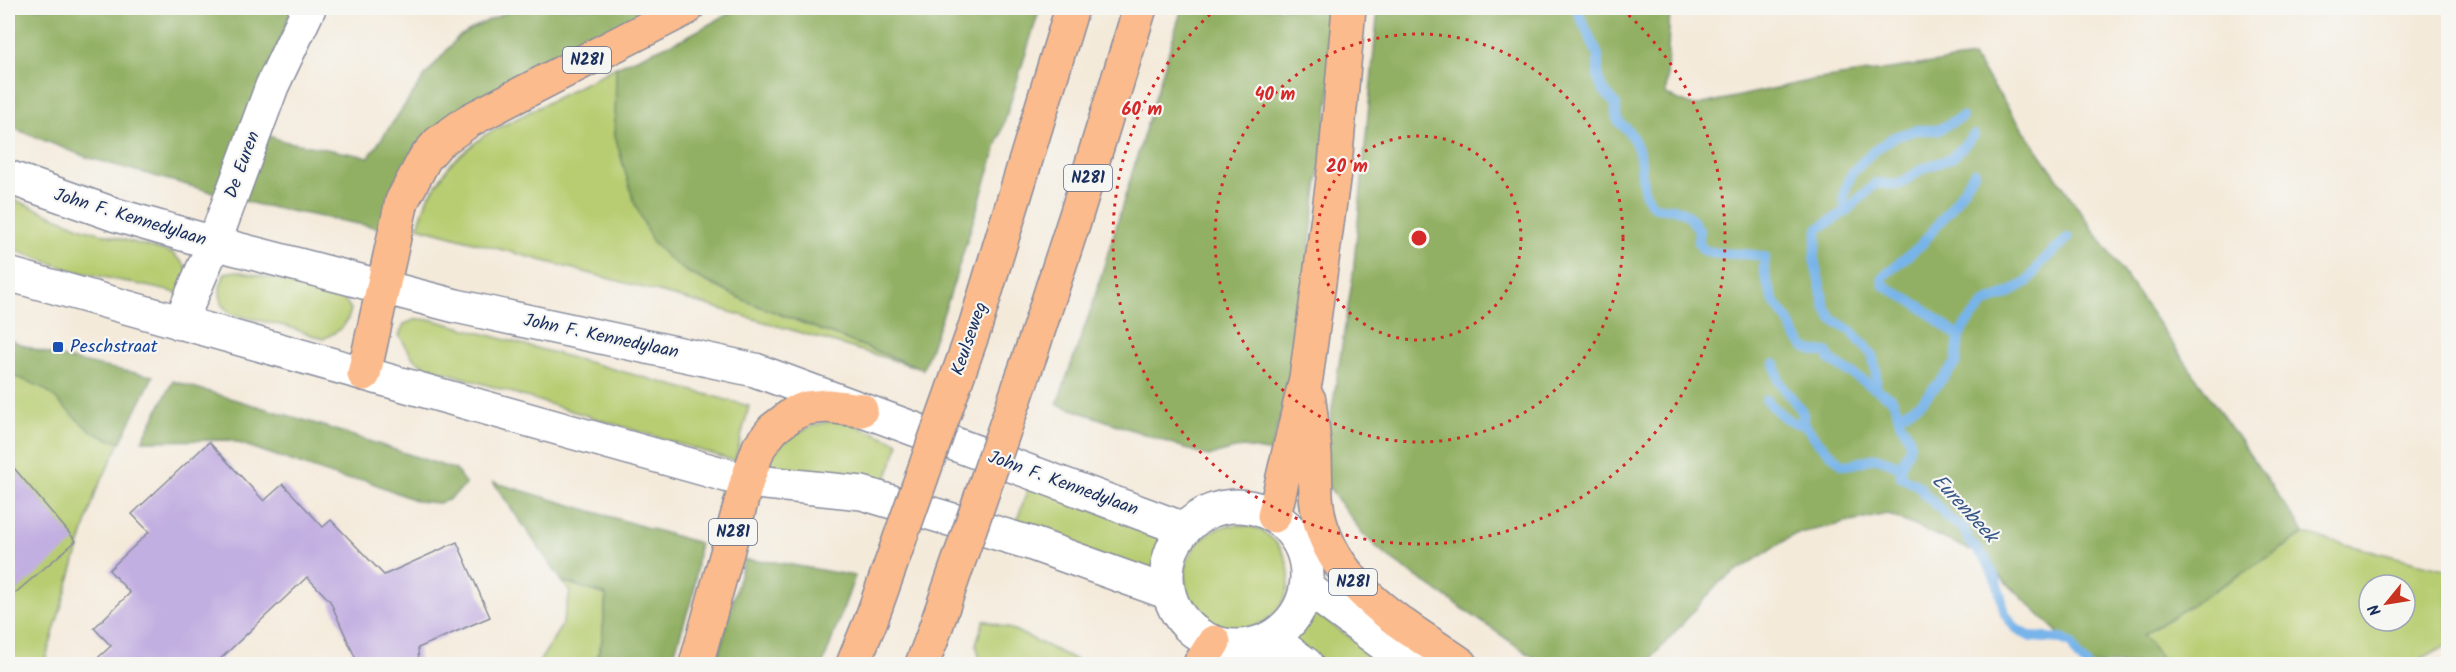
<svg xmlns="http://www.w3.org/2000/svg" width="2456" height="672" viewBox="0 0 2456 672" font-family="Kalam,sans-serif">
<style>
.green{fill:#b8cd72;stroke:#6a7e68;stroke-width:1.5;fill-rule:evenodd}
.forest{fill:#92b064;stroke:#567061;stroke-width:1.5}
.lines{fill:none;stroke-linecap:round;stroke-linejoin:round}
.stream{stroke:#77b4ea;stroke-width:10}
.building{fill:#c2afe1}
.minor-casing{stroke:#888c9c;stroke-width:36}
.highway-casing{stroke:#888c9c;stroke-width:36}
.minor{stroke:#fff;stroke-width:33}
.highway{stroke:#fbbb8c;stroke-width:33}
.highway-bridge-casing{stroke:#888c9c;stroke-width:36;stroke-linecap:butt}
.highway-bridge{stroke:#fbbb8c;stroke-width:33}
.ring{fill:none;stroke:#d62828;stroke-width:3;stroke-dasharray:3 6}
.transit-dot{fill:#1a4fb4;stroke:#f6f6f2;stroke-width:2}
.labels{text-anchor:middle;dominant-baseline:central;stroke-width:4.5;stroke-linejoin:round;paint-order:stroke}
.shield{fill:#f6f6f2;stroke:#5d6b8a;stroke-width:1.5}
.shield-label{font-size:16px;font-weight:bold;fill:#1b2f5e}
.street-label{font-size:18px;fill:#1b2f5e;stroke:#f6f6f2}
.transit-label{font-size:18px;fill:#164399;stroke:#f6f6f2;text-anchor:start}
.water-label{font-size:20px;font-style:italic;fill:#375788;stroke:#f6f6f2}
.centre{fill:#d62828;stroke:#f6f6f2;stroke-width:3}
.ring-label{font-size:18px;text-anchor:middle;font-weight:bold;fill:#d62828;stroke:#f6f6f2;stroke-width:4.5;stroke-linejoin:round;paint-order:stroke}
</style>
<rect width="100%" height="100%" fill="#f6f6f2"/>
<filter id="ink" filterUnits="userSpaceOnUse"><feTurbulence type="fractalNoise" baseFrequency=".0167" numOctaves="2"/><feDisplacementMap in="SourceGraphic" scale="12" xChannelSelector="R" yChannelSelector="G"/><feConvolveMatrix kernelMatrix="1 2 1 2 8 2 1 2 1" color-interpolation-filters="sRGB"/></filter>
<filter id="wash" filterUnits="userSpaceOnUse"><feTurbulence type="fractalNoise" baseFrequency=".008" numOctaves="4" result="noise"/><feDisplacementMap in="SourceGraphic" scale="24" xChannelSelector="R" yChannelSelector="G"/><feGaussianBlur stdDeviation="1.35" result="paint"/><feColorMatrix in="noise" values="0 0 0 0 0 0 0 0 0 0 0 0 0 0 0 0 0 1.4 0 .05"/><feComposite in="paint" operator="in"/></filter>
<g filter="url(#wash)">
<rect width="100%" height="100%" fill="#f4eada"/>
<path class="green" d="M 616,67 L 615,136 L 634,202 L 687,272 L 748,302 L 923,369 L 707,305 L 418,227 L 427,199 L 451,163 L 485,135 Z
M 8,197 L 82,228 L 172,253 L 185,265 L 190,276 L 178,293 L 71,270 L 8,248 Z
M 237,271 L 328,290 L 342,296 L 351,309 C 347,327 339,331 323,339 L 289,327 L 231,314 L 221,304 L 220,287 L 225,273 Z
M 417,319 L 433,320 L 749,406 L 735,461 L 425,366 L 413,358 L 399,335 L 404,324 Z
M 8,374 C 20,379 37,383 47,391 C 67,407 94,440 121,441 L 96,491 L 44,664 L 8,664 Z
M 832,421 L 847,422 L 899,443 L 883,488 L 769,473 L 768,457 C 786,438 806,425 832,421 Z
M 1029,485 L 1165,537 L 1156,557 L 1154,576 L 1015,526 Z
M1185 577a52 52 0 1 1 104 0a52 52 0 1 1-104 0Z
M 2305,534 L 2448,570 L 2448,644 L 2412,664 L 2167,664 L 2142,635 ZM 2369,585 L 2405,585 L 2405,621 L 2369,621 Z
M 562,581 L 606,595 L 602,641 L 595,664 L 538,664 L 562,625 L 570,592 Z
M 1311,610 L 1388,664 L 1323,664 L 1292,640 Z
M 984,620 L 1014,630 L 1084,664 L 981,664 L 976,644 Z"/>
<path class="forest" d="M 8,8 L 292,8 L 247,128 L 283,141 L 369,157 L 425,76 L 458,37 L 475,27 L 516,8 L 653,8 L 396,180 L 379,228 L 259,205 L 86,157 L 8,126 Z
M 739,8 L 1040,8 L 949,298 L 923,369 L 748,302 L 687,272 L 668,258 L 652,241 L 634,202 L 615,136 L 616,67 L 686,37 Z
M 1182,8 L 1341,8 L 1295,356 L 1271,452 L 1243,447 L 1208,456 L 1057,404 L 1091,309 Z
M 1378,8 L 1670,8 L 1666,95 L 1694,106 L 1813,80 L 1973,57 L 2305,534 L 2143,635 L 2167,664 L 2090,664 L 1975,552 L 1887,514 L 1795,534 L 1720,582 L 1646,664 L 1543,664 L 1385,555 L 1363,534 L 1325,482 L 1328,435 L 1353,275 Z
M 8,339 C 53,359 105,367 153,376 L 121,441 C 89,440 70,410 47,391 C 37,383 20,379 8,374 Z
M 173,381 L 320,425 L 456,470 L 466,485 L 448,500 L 439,503 L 417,501 L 365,480 L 344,479 L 230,440 L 142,441 Z
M 493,482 L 699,543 L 694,591 L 671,664 L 595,664 L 602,641 L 606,595 L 562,581 Z
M 744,560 L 775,562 L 855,576 L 823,664 L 716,664 Z"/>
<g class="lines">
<path class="stream" d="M 1576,8 L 1598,55 L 1598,77 L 1601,87 L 1616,105 C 1615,124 1619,120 1629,132 C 1633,137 1639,150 1640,157 C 1643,174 1640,192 1653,205 C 1660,211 1668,207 1675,209 C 1686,210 1693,222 1699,230 L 1698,240 L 1703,250 C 1724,257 1745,251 1765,257 L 1764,269 L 1767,283 L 1774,302 L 1788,320 L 1796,337 L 1804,347 L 1816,352 L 1827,352 L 1830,360 L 1892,399 C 1897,407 1897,414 1900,422 C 1903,430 1911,435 1910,444 C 1909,458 1898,460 1901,477 L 1919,486 L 1924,494 L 1941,509 L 1946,517 L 1963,528 L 1969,541 L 1986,559 L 1998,585 L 2005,614 L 2016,629 L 2031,637 L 2062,639 L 2072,644 L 2078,657 L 2086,664
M 1845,212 L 1844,193 L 1852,173 L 1871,153 L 1894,137 L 1917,130 L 1938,130 L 1962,117
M 1959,337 L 1921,307 L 1883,285 L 1882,277 L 1921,245 L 1952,207 L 1975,172
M 1775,364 L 1779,382 L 1802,411 L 1805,425
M 1876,387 L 1876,371 L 1872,355 L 1852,332 L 1832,319 L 1825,307 L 1814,259 L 1818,229 L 1845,212 L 1876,183 L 1898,185 L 1924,168 L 1952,158 L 1974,135
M 1766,400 C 1778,412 1787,423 1805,425 L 1819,443 L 1843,465 C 1873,464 1867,449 1899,467
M 1899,416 L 1921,403 L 1956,363 L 1959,337 L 1965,325 L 1986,302 L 2007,294 L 2027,282 L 2042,262 L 2068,238"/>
</g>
<g id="blocks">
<path class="building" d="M 209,442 L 264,501 L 283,484 L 323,527 L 331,520 L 384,575 L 457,542 L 490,617 L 418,648 L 419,664 L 358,664 L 330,601 L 307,577 L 215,664 L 91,664 L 111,646 L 94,628 L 130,593 L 109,570 L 149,532 L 132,514 Z
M 8,461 L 76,541 L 8,599 Z"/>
</g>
</g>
<g filter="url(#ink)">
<use href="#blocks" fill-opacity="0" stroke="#888c9c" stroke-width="1.5"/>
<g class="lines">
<g class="minor-casing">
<path id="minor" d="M 8,177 L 116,215 L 214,243 L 456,306 L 755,370 L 1184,529
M 8,274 L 747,481 L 862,493 L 1030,543 L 1169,593
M 180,323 L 214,243 L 272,86 L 309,8
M1167 576a70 70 0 1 1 140 0a70 70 0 1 1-140 0Z
M 1306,587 L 1410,664
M 1270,638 L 1306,664"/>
</g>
<g class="highway-casing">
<path id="highway" d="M 975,327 L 1072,8
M 1033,347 L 1077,212 L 1140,8
M 364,374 L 402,201 L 425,158 L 438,143 L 470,120 L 687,8
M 1309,400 C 1311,418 1314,437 1315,455 C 1316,480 1314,505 1322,528 C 1344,594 1408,627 1461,664
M 1274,516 L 1306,378 L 1335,165 L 1349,8
M 696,664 L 747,481 L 759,447 L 773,429 L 794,413 L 807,408 L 827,406 L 861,410
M 853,664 L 871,620
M 922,664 L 931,641
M 1200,664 L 1214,642"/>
</g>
<use href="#minor" class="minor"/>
<use href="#highway" class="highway"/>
<g class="highway-bridge-casing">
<path id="highway-bridge" d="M 871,620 L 975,327
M 931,641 L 1033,347"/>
</g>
<use href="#highway-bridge" class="highway-bridge"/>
</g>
</g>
<g class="ring">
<circle cx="1419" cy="238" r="102"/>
<circle cx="1419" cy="238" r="204"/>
<path d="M1622 9A306 306 0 1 1 1216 9"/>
</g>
<rect class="transit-dot" x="52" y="341" width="12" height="12" rx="3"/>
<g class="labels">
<g class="shield">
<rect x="563" y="47" width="48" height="26" rx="4.5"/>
<rect x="1064" y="165" width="48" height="26" rx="4.5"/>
<rect x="709" y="519" width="48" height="26" rx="4.5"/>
<rect x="1329" y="569" width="48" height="26" rx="4.5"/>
</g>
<g class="shield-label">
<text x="587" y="60">N281</text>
<text x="1088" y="178">N281</text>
<text x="733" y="532">N281</text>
<text x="1353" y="582">N281</text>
</g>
<g class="street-label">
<text transform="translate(243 165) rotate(-70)">De Euren</text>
<text transform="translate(130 218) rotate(17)">John F. Kennedylaan</text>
<text transform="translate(601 337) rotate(12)">John F. Kennedylaan</text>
<text transform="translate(970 339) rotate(-71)">Keulseweg</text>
<text transform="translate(1063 484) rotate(20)">John F. Kennedylaan</text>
</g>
<g class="transit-label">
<text x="70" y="347">Peschstraat</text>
</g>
<g class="water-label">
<text transform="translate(1964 509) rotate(47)">Eurenbeek</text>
</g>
</g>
<circle cx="1419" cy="238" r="9" class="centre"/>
<g class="ring-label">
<text x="1275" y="100">40 m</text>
<text x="1142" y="115">60 m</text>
<text x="1347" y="172">20 m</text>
</g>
<rect width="2456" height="672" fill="none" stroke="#f6f6f2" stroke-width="30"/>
<g transform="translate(2387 603) rotate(240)"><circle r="28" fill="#f6f6f2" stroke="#9ea6b7" stroke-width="1.5"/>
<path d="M0-4.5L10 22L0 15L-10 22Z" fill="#c8321e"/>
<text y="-9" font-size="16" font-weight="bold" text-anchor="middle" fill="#1b2f5e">N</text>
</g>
</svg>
